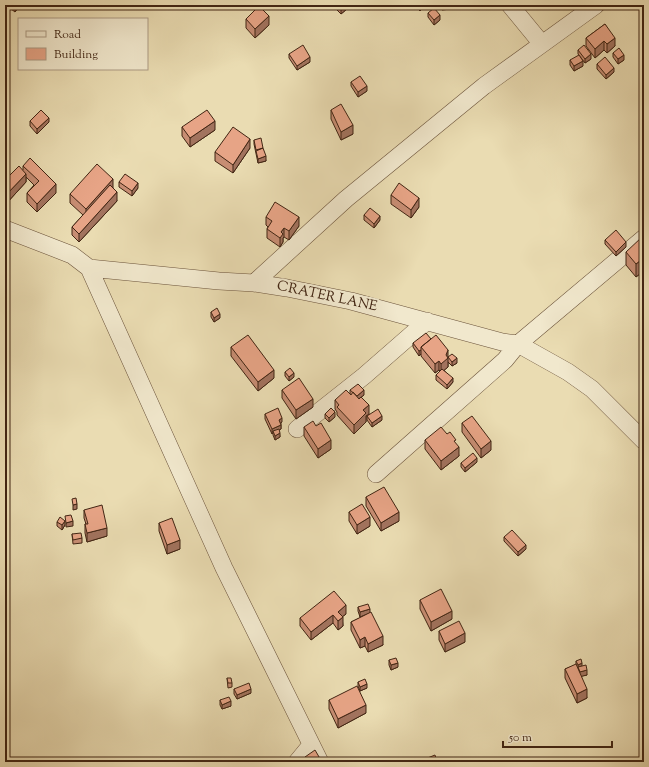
<svg xmlns="http://www.w3.org/2000/svg" width="649" height="767" viewBox="0 0 649 767" font-family="'Sorts Mill Goudy',serif">
<style>
.lines{fill:none;stroke-linecap:round;stroke-linejoin:round}
.minor-casing{stroke:#6b533b;stroke-width:18}
.minor{stroke:#f1e8cd;stroke-width:17}
.wall{fill:#c78d73;stroke:#412513}
.shaded-wall{fill:#a2735e;stroke:#412513}
.building{fill:#e7a486;stroke:#412513}
.labels{text-anchor:middle;dominant-baseline:central;stroke-width:4;stroke-linejoin:round;paint-order:stroke}
.street-label{font-size:14px;fill:#412513;stroke:#f1e8cd}
</style>
<rect width="100%" height="100%" fill="#eadcb2"/>
<filter id="stains"><feTurbulence type="fractalNoise" baseFrequency=".005" numOctaves="4"/><feColorMatrix values="0 0 0 0 .2 0 0 0 0 .09 0 0 0 0 .02 0 0 0 .5 -.17"/></filter>
<radialGradient id="worn" r=".72"><stop offset=".6" stop-color="#630" stop-opacity="0"/><stop offset="1" stop-color="#630" stop-opacity=".3"/></radialGradient>
<g class="lines">
<g class="minor-casing">
<path id="minor" d="M 510,5 L 542,44
M 5,229 L 72,255 L 89,268 L 219,281 L 254,283 L 287,288 L 351,301 L 502,342 L 518,344 L 568,372 L 592,389 L 644,441
M 89,268 L 224,568 L 320,762
M 254,283 L 346,199 L 484,86 L 596,5
M 297,429 L 364,376 L 427,321
M 376,474 L 505,360 L 518,344 L 644,238
M 297,762 L 311,745"/>
</g>
<use href="#minor" class="minor"/>
</g>
<path class="wall" d="M 6,5 L 20,5 L 15,12 Z
M 336,5 L 347,5 L 347,9 L 341,14 L 336,9 Z
M 414,5 L 423,5 L 423,8 L 420,11 Z
M 441,5 L 451,5 L 451,9 L 442,10 Z
M 428,13 L 440,20 L 434,25 L 428,17 Z
M 246,19 L 269,25 L 255,38 L 246,28 Z
M 605,24 L 615,46 L 607,53 L 604,50 L 595,58 L 586,46 L 586,38 Z
M 578,50 L 591,59 L 585,63 L 578,54 Z
M 613,53 L 624,60 L 618,64 L 613,57 Z
M 289,54 L 310,62 L 297,70 L 289,58 Z
M 570,60 L 583,66 L 574,71 L 570,65 Z
M 597,64 L 614,72 L 606,79 L 597,69 Z
M 351,82 L 367,91 L 358,97 L 351,86 Z
M 331,110 L 353,134 L 341,140 L 331,119 Z
M 30,121 L 49,122 L 37,134 L 30,126 Z
M 182,127 L 215,130 L 190,147 L 182,136 Z
M 254,140 L 263,149 L 266,161 L 258,163 L 254,144 Z
M 250,148 L 233,173 L 215,161 L 215,152 Z
M 23,166 L 56,193 L 37,212 L 27,202 L 27,193 L 34,185 L 26,177 L 26,182 L 5,205 L 5,180 L 23,170 Z
M 119,182 L 138,188 L 132,196 L 119,187 Z
M 113,187 L 113,188 L 117,201 L 79,242 L 72,235 L 72,227 L 83,215 L 70,203 L 70,194 Z
M 391,195 L 419,207 L 411,218 L 391,204 Z
M 364,215 L 380,220 L 374,228 L 364,220 Z
M 266,217 L 299,226 L 289,240 L 284,237 L 283,238 L 283,242 L 280,247 L 267,238 L 267,229 L 268,227 L 266,225 Z
M 605,240 L 626,247 L 616,256 L 605,244 Z
M 644,240 L 644,277 L 641,273 L 636,277 L 626,265 L 626,252 Z
M 211,312 L 220,318 L 214,322 L 211,317 Z
M 431,339 L 448,357 L 457,363 L 452,366 L 448,362 L 448,367 L 444,370 L 453,382 L 447,389 L 436,380 L 436,375 L 440,371 L 439,370 L 435,373 L 421,356 L 421,354 L 419,356 L 413,347 L 413,343 Z
M 231,347 L 274,378 L 258,391 L 231,356 Z
M 285,372 L 294,377 L 289,381 L 285,376 Z
M 282,390 L 313,407 L 296,419 L 282,398 Z
M 350,390 L 364,395 L 359,399 L 369,414 L 366,416 L 366,422 L 354,434 L 337,415 L 337,412 L 335,409 L 335,400 L 350,395 Z
M 265,414 L 282,422 L 281,423 L 281,429 L 279,430 L 280,437 L 275,440 L 273,435 L 273,433 L 272,434 L 265,419 Z
M 325,414 L 335,417 L 329,422 L 325,418 Z
M 367,416 L 382,420 L 372,427 L 367,420 Z
M 462,423 L 491,450 L 481,458 L 462,432 Z
M 304,427 L 331,449 L 318,458 L 304,436 Z
M 447,434 L 456,445 L 459,456 L 441,470 L 425,449 L 425,440 Z
M 477,462 L 465,472 L 461,467 L 461,463 Z
M 366,497 L 399,521 L 381,531 L 366,506 Z
M 84,510 L 107,536 L 87,542 L 85,533 L 85,524 L 86,524 L 84,518 Z
M 349,512 L 370,526 L 357,534 L 349,521 Z
M 57,522 L 65,525 L 62,530 L 57,526 Z
M 159,523 L 180,549 L 167,554 L 159,531 Z
M 72,534 L 82,538 L 82,543 L 73,544 Z
M 504,537 L 526,549 L 518,556 L 504,541 Z
M 420,600 L 452,619 L 431,631 L 420,609 Z
M 358,607 L 370,613 L 383,645 L 368,652 L 365,646 L 360,648 L 351,630 L 351,622 L 366,615 L 360,617 L 358,611 Z
M 346,614 L 342,617 L 343,626 L 338,630 L 333,623 L 311,640 L 300,626 L 300,618 Z
M 439,631 L 465,642 L 445,652 L 439,640 Z
M 389,660 L 398,667 L 391,670 L 389,665 Z
M 576,661 L 582,666 L 587,675 L 581,676 L 587,698 L 577,703 L 565,678 L 565,669 L 576,665 Z
M 227,678 L 232,683 L 232,687 L 228,688 Z
M 358,682 L 367,688 L 360,691 L 358,686 Z
M 234,689 L 251,693 L 237,699 L 234,694 Z
M 220,700 L 231,706 L 222,709 L 220,705 Z
M 329,700 L 366,713 L 338,728 L 329,709 Z
M 305,757 L 322,762 L 305,762 Z"/>
<path class="shaded-wall" d="M 15,5 L 20,5 L 15,12 Z
M 347,5 L 347,9 L 341,14 L 341,10 Z
M 422,5 L 423,5 L 423,8 L 420,11 L 420,7 Z
M 440,15 L 440,20 L 434,25 L 434,20 Z
M 269,16 L 269,25 L 255,38 L 255,29 Z
M 615,38 L 615,46 L 607,53 L 607,44 Z
M 604,41 L 604,50 L 595,58 L 595,49 Z
M 591,54 L 591,59 L 585,63 L 585,59 Z
M 624,55 L 624,60 L 618,64 L 618,59 Z
M 310,57 L 310,62 L 297,70 L 297,66 Z
M 583,61 L 583,66 L 574,71 L 574,66 Z
M 614,68 L 614,72 L 606,79 L 606,75 Z
M 367,86 L 367,91 L 358,97 L 358,92 Z
M 49,118 L 49,122 L 37,134 L 37,129 Z
M 215,121 L 215,130 L 190,147 L 190,138 Z
M 353,125 L 353,134 L 341,140 L 341,132 Z
M 250,139 L 250,148 L 233,173 L 233,165 Z
M 266,156 L 266,161 L 258,163 L 258,159 Z
M 26,174 L 26,182 L 5,205 L 5,196 Z
M 113,179 L 113,187 L 86,218 L 86,209 Z
M 138,183 L 138,188 L 132,196 L 132,191 Z
M 56,184 L 56,193 L 37,212 L 37,204 Z
M 117,192 L 117,201 L 79,242 L 79,234 Z
M 419,198 L 419,207 L 411,218 L 411,210 Z
M 380,216 L 380,220 L 374,228 L 374,224 Z
M 299,217 L 299,226 L 289,240 L 289,231 Z
M 284,228 L 284,237 L 283,238 L 283,242 L 280,247 L 280,238 L 281,232 Z
M 626,242 L 626,247 L 616,256 L 616,252 Z
M 641,260 L 641,273 L 636,277 L 636,264 Z
M 220,314 L 220,318 L 214,322 L 214,318 Z
M 421,350 L 421,354 L 419,356 L 419,351 Z
M 448,350 L 448,367 L 441,373 L 441,364 Z
M 457,358 L 457,363 L 452,366 L 452,362 Z
M 439,361 L 439,370 L 435,373 L 435,364 Z
M 274,370 L 274,378 L 258,391 L 258,382 Z
M 294,373 L 294,377 L 289,381 L 289,377 Z
M 453,378 L 453,382 L 447,389 L 447,385 Z
M 364,390 L 364,395 L 356,401 L 356,397 Z
M 313,399 L 313,407 L 296,419 L 296,410 Z
M 369,405 L 369,414 L 366,416 L 366,422 L 354,434 L 354,425 L 363,410 Z
M 335,412 L 335,417 L 329,422 L 329,418 Z
M 382,416 L 382,420 L 372,427 L 372,423 Z
M 282,418 L 282,422 L 279,424 L 279,420 Z
M 281,425 L 281,429 L 274,433 L 273,431 L 273,433 L 272,434 L 272,429 Z
M 280,433 L 280,437 L 275,440 L 275,436 Z
M 331,440 L 331,449 L 318,458 L 318,449 Z
M 491,441 L 491,450 L 481,458 L 481,449 Z
M 459,447 L 459,456 L 441,470 L 441,461 Z
M 477,458 L 477,462 L 465,472 L 465,468 Z
M 77,504 L 77,509 L 73,510 L 73,505 Z
M 399,512 L 399,521 L 381,531 L 381,523 Z
M 370,517 L 370,526 L 357,534 L 357,525 Z
M 65,521 L 65,525 L 62,530 L 62,525 Z
M 73,521 L 73,526 L 66,527 L 66,523 Z
M 107,528 L 107,536 L 87,542 L 87,533 Z
M 180,540 L 180,549 L 167,554 L 167,545 Z
M 526,545 L 526,549 L 518,556 L 518,552 Z
M 346,605 L 346,614 L 338,620 L 338,612 Z
M 370,609 L 370,613 L 360,617 L 360,612 Z
M 452,611 L 452,619 L 431,631 L 431,622 Z
M 333,615 L 333,623 L 311,640 L 311,632 Z
M 343,617 L 343,626 L 338,630 L 338,621 Z
M 465,633 L 465,642 L 445,652 L 445,644 Z
M 383,636 L 383,645 L 368,652 L 368,644 Z
M 365,637 L 365,646 L 360,648 L 360,640 Z
M 398,663 L 398,667 L 391,670 L 391,665 Z
M 582,663 L 582,668 L 578,669 L 578,665 Z
M 587,670 L 587,675 L 579,677 L 579,672 Z
M 367,684 L 367,688 L 360,691 L 360,687 Z
M 251,689 L 251,693 L 237,699 L 237,695 Z
M 587,689 L 587,698 L 577,703 L 577,694 Z
M 231,701 L 231,706 L 222,709 L 222,705 Z
M 366,705 L 366,713 L 338,728 L 338,719 Z"/>
<path class="building" d="M 336,5 L 346,5 L 341,10 Z
M 259,6 L 269,16 L 255,29 L 246,19 Z
M 434,8 L 440,15 L 434,20 L 428,13 Z
M 605,24 L 615,38 L 607,44 L 604,41 L 595,49 L 586,38 Z
M 303,45 L 310,57 L 297,66 L 289,54 Z
M 584,45 L 591,54 L 585,59 L 578,50 Z
M 619,48 L 624,55 L 618,59 L 613,53 Z
M 579,55 L 583,61 L 574,66 L 570,60 Z
M 605,57 L 614,68 L 606,75 L 597,64 Z
M 360,76 L 367,86 L 358,92 L 351,82 Z
M 341,104 L 353,125 L 341,132 L 331,110 Z
M 41,110 L 49,118 L 37,129 L 30,121 Z
M 207,110 L 215,121 L 190,138 L 182,127 Z
M 233,127 L 250,139 L 233,165 L 215,152 Z
M 261,138 L 263,148 L 256,150 L 254,140 Z
M 263,148 L 266,156 L 258,159 L 256,151 Z
M 30,158 L 56,184 L 37,204 L 27,193 L 39,181 L 23,166 Z
M 97,164 L 113,179 L 86,209 L 70,194 Z
M 19,166 L 26,174 L 5,196 L 5,180 Z
M 125,174 L 138,183 L 132,191 L 119,182 Z
M 399,183 L 419,198 L 411,210 L 391,195 Z
M 110,185 L 117,192 L 79,234 L 72,227 Z
M 275,202 L 299,217 L 289,231 L 284,228 L 281,232 L 283,234 L 280,238 L 267,229 L 272,221 L 266,217 Z
M 370,208 L 380,216 L 374,224 L 364,215 Z
M 616,230 L 626,242 L 616,252 L 605,240 Z
M 642,237 L 644,240 L 644,264 L 641,260 L 636,264 L 626,252 Z
M 217,308 L 220,314 L 214,318 L 211,312 Z
M 426,333 L 431,339 L 421,347 L 421,350 L 419,351 L 413,343 Z
M 248,335 L 274,370 L 258,382 L 231,347 Z
M 436,335 L 448,350 L 446,355 L 448,358 L 441,364 L 439,361 L 435,364 L 421,347 Z
M 452,354 L 457,358 L 452,362 L 448,357 Z
M 290,368 L 294,373 L 289,377 L 285,372 Z
M 442,369 L 453,378 L 447,385 L 436,375 Z
M 299,378 L 313,399 L 296,410 L 282,390 Z
M 358,384 L 364,390 L 357,396 L 350,390 Z
M 346,390 L 351,395 L 353,392 L 359,399 L 361,397 L 369,405 L 363,410 L 366,413 L 354,425 L 337,407 L 339,405 L 335,400 Z
M 278,408 L 282,418 L 279,420 L 281,425 L 272,429 L 265,414 Z
M 331,408 L 335,412 L 329,418 L 325,414 Z
M 378,409 L 382,416 L 372,423 L 367,416 Z
M 472,416 L 491,441 L 481,449 L 462,423 Z
M 313,421 L 316,426 L 321,423 L 331,440 L 318,449 L 304,427 Z
M 441,427 L 447,434 L 450,432 L 456,440 L 454,441 L 459,447 L 441,461 L 425,440 Z
M 279,429 L 280,433 L 275,436 L 273,431 Z
M 473,453 L 477,458 L 465,468 L 461,463 Z
M 384,487 L 399,512 L 381,523 L 366,497 Z
M 76,498 L 77,504 L 73,505 L 72,499 Z
M 362,504 L 370,517 L 357,525 L 349,512 Z
M 102,505 L 107,528 L 87,533 L 85,524 L 88,524 L 84,510 Z
M 71,515 L 73,521 L 66,523 L 65,516 Z
M 60,517 L 65,521 L 62,525 L 57,522 Z
M 172,518 L 180,540 L 167,545 L 159,523 Z
M 512,530 L 526,545 L 518,552 L 504,537 Z
M 81,533 L 82,538 L 73,540 L 72,534 Z
M 441,589 L 452,611 L 431,622 L 420,600 Z
M 334,591 L 346,605 L 338,612 L 343,617 L 338,621 L 333,615 L 311,632 L 300,618 Z
M 368,604 L 370,609 L 360,612 L 358,607 Z
M 371,612 L 383,636 L 368,644 L 365,637 L 360,640 L 351,622 Z
M 459,621 L 465,633 L 445,644 L 439,631 Z
M 396,658 L 398,663 L 391,665 L 389,660 Z
M 581,659 L 582,663 L 578,665 L 576,661 Z
M 576,664 L 587,689 L 577,694 L 565,669 Z
M 586,665 L 587,670 L 580,672 L 578,667 Z
M 227,678 L 231,678 L 232,683 L 228,683 Z
M 365,679 L 367,684 L 360,687 L 358,682 Z
M 249,683 L 251,689 L 237,695 L 234,689 Z
M 357,686 L 366,705 L 338,719 L 329,700 Z
M 229,697 L 231,701 L 222,705 L 220,700 Z
M 315,750 L 322,762 L 308,762 L 305,757 Z
M 435,755 L 437,762 L 420,762 L 420,761 Z"/>
<g class="labels">
<g class="street-label">
<text transform="translate(327 297) rotate(12)">CRATER LANE</text>
</g>
</g>
<rect width="649" height="767" fill="none" stroke="#eadcb2" stroke-width="20"/>
<rect x="6" y="6" width="637" height="755" fill="none" stroke="#412513" stroke-width="2"/>
<rect x="10" y="10" width="629" height="747" fill="none" stroke="#412513"/>
<rect x="18" y="18" width="130" height="52" fill="#f1e8cd" stroke="#ab9a83"/>
<rect x="26" y="31" width="20" height="6" fill="#f1e8cd" stroke="#ab9a83"/>
<text x="54" y="38" font-size="12" fill="#412513">Road</text>
<rect x="26" y="48" width="20" height="12" fill="#e7a486" stroke="#ab9a83"/>
<text x="54" y="58" font-size="12" fill="#412513">Building</text>
<path d="M503 741v6h109v-6" fill="none" stroke="#412513" stroke-width="2"/>
<text x="509" y="741" font-size="12" fill="#412513" stroke="#f1e8cd" stroke-width="3" paint-order="stroke">50 m</text>
<rect width="100%" height="100%" filter="url(#stains)"/>
<rect width="100%" height="100%" fill="url(#worn)"/>
</svg>
